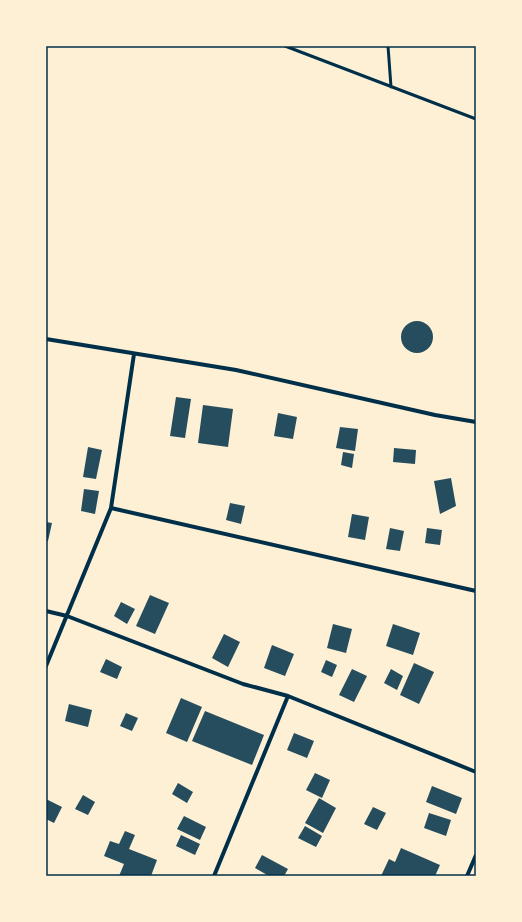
<svg xmlns="http://www.w3.org/2000/svg" width="522" height="922" viewBox="0 0 522 922" font-family="'Source Sans 3',sans-serif">
<style>
.building{fill:#264d5e}
.lines{fill:none;stroke-linecap:round;stroke-linejoin:round}
.service{stroke:#003049;stroke-width:3}
.minor{stroke:#003049;stroke-width:4}
.neatline{fill:none;stroke:#003049;stroke-width:1.5}
</style>
<rect width="100%" height="100%" fill="#fdf0d5"/>
<path class="building" d="M401 337a16 16 0 1 1 32 0a16 16 0 1 1-32 0Z
M 176,397 L 191,399 L 185,438 L 170,436 Z
M 203,405 L 233,409 L 228,447 L 198,443 Z
M 278,413 L 297,417 L 293,439 L 274,436 Z
M 340,427 L 358,429 L 355,451 L 336,448 Z
M 88,447 L 102,450 L 96,479 L 83,477 Z
M 394,448 L 416,450 L 415,464 L 393,462 Z
M 343,452 L 354,454 L 352,468 L 341,465 Z
M 451,478 L 456,506 L 440,514 L 434,481 Z
M 84,489 L 99,491 L 95,514 L 81,511 Z
M 230,503 L 245,506 L 241,524 L 226,520 Z
M 352,514 L 369,517 L 365,540 L 348,537 Z
M 46,522 L 52,523 L 48,541 L 46,541 Z
M 390,528 L 404,531 L 400,551 L 386,549 Z
M 427,528 L 442,530 L 440,545 L 425,543 Z
M 150,595 L 169,603 L 155,634 L 136,626 Z
M 121,602 L 135,609 L 127,624 L 114,616 Z
M 333,624 L 352,629 L 346,653 L 327,648 Z
M 393,624 L 420,633 L 413,655 L 386,646 Z
M 224,634 L 240,642 L 228,667 L 212,658 Z
M 272,645 L 294,654 L 285,676 L 264,668 Z
M 106,659 L 122,667 L 117,679 L 100,672 Z
M 326,660 L 337,665 L 332,677 L 321,672 Z
M 414,663 L 434,672 L 419,704 L 400,695 Z
M 352,669 L 367,676 L 354,702 L 339,695 Z
M 391,669 L 403,676 L 397,690 L 384,683 Z
M 181,698 L 202,707 L 187,742 L 166,733 Z
M 69,704 L 92,710 L 88,727 L 65,721 Z
M 205,711 L 264,735 L 252,765 L 192,741 Z
M 126,713 L 138,718 L 132,731 L 120,726 Z
M 294,733 L 314,741 L 307,758 L 287,750 Z
M 315,773 L 330,780 L 322,798 L 306,790 Z
M 178,783 L 193,792 L 187,803 L 172,794 Z
M 432,786 L 462,798 L 456,814 L 426,802 Z
M 83,795 L 95,802 L 88,815 L 75,809 Z
M 319,798 L 336,808 L 323,833 L 305,823 Z
M 46,799 L 62,807 L 54,823 L 46,819 Z
M 373,807 L 386,813 L 377,830 L 364,824 Z
M 429,813 L 451,820 L 446,836 L 424,828 Z
M 184,816 L 206,827 L 200,840 L 177,829 Z
M 305,826 L 322,836 L 316,847 L 298,838 Z
M 125,831 L 135,835 L 129,849 L 157,860 L 151,876 L 119,876 L 124,864 L 104,856 L 110,841 L 119,844 Z
M 181,835 L 200,844 L 195,855 L 176,846 Z
M 401,848 L 440,865 L 435,876 L 381,876 L 389,859 L 395,862 Z
M 262,855 L 288,869 L 284,876 L 269,876 L 255,868 Z"/>
<g class="lines">
<path class="service" d="M 285,46 L 476,119
M 388,46 L 391,87"/>
<path class="minor" d="M 46,339 L 236,370 L 435,415 L 476,422
M 111,508 L 476,591
M 46,611 L 67,616 L 243,684 L 288,696 L 476,772
M 46,666 L 111,508 L 134,354
M 214,876 L 288,696
M 467,876 L 476,855"/>
</g>
<rect width="522" height="922" fill="none" stroke="#fdf0d5" stroke-width="94"/>
<rect x="47" y="47" width="428" height="828" class="neatline"/>
</svg>
